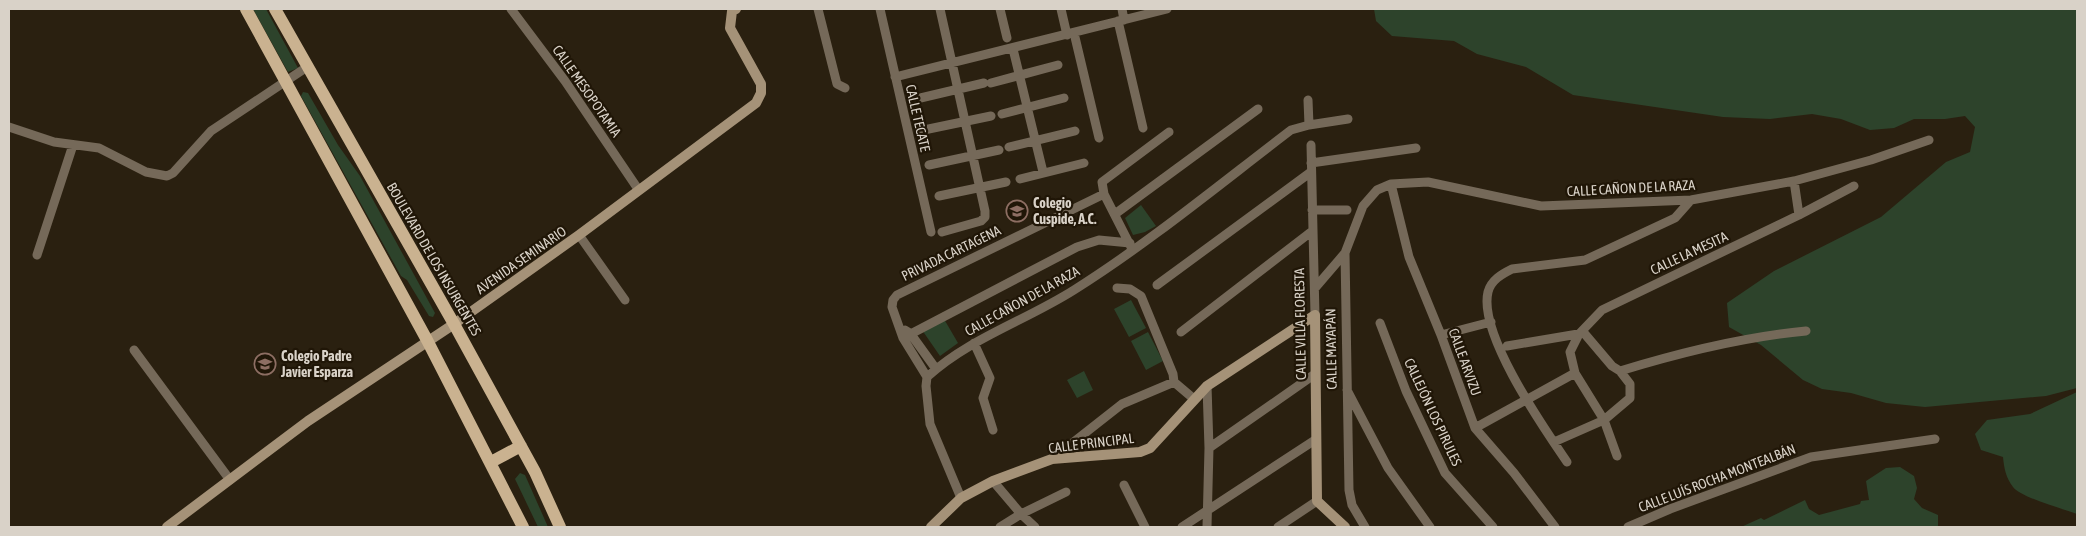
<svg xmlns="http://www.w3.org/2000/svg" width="2086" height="536" viewBox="0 0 2086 536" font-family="'Asap Condensed',sans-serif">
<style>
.green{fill:#2d432b}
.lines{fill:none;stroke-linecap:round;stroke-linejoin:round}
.street{stroke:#756959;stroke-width:9}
.secondary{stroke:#a59278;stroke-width:10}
.primary{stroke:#cab290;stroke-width:12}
.labels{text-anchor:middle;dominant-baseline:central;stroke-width:4.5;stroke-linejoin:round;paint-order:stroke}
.street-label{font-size:14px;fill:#d9d2c8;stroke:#201607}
.poi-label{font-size:14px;font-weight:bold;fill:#d9d2c8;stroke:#201607;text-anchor:start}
</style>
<rect width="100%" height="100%" fill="#2a2010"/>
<path class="green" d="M 253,9 L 266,9 L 298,68 L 288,72 Z
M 1374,9 L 2077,9 L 2077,388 L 2046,396 L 1925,407 L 1886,403 L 1851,393 L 1822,389 L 1803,380 L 1761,345 L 1729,327 L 1727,303 L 1774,271 L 1881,217 L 1946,162 L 1970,152 L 1975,127 L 1965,116 L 1945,119 L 1914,119 L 1894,128 L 1870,130 L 1841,119 L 1812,114 L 1770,119 L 1723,117 L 1573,95 L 1526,67 L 1477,54 L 1454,41 L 1392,36 L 1376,21 Z
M 303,92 L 308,93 L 338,145 L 360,176 L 435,313 L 433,317 L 429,316 L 407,280 L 401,276 L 301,96 Z
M 1141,205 L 1156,226 L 1145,232 L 1133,235 L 1125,218 Z
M 1131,300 L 1146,328 L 1129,337 L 1114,309 Z
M 944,319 L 958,343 L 940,356 L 922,330 Z
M 1148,332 L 1163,361 L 1146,370 L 1131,341 Z
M 1084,371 L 1093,390 L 1077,398 L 1067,380 Z
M 2077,392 L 2077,514 C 2063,509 2020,497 2013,487 C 2006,478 2004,468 2003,457 L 1981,450 L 1975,434 L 1987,420 L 2030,414 Z
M 1900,467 L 1914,476 L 1917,488 L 1914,499 L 1922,508 L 1938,515 L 1938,527 L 1741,527 L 1761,518 L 1764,520 L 1805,500 L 1809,509 L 1819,515 L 1860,504 L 1861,501 L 1869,500 L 1866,481 L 1886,468 Z
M 520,473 L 525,475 L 548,527 L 538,527 L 515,479 Z"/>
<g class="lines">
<path class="street" d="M 511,9 L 565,81 L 638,189
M 818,9 L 837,84 L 845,88
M 880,9 L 931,232
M 940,9 L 985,211 L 985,217 L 981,221 L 942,232
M 1000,9 L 1007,38
M 1061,9 L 1067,35
M 1122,9 L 1124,20
M 1118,21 L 1143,128
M 1074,33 L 1099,138
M 1013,49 L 1043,172
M 895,77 L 1167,9
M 991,83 L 1058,65
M 912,100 L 984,83
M 1308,100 L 1309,125
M 1002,114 L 1064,98
M 9,127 L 54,142 L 99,148 L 146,172 L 167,176 L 173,173 L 211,131 L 307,67
M 919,131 L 991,116
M 1311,145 L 1315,315
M 1009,147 L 1075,131
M 1311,163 L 1416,148
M 929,165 L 999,150
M 1020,179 L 1084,163
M 1794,181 L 1799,215
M 1391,184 L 1409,257 L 1441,335 L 1475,428 L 1514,473 L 1555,527
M 939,196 L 1006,182
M 1312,210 L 1347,210
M 1115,214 L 1258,109
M 579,235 L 625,300
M 1131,247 L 1104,194 L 1102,182 L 1169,132
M 37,255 L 73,145
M 1157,285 L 1311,172
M 1117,288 L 1130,289 L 1141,296 L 1173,374 L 1174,382 L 1194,399
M 1315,288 L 1345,253
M 1380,323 L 1406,391 L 1445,473 L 1493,527
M 905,330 L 910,333 L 936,369
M 1181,332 L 1311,232
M 1441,335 L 1491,322
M 903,338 L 1077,247 L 1099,240 L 1130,243
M 974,343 L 990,378 L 983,398 L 993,430
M 1507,346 L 1584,333 L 1612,366 L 1620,371 L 1630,384 L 1630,398 L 1604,420 L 1554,442
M 134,350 L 230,480
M 1620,371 C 1682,352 1742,337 1806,331
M 927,377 C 970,338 1025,321 1074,290 C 1150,242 1220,184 1291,130 L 1309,125 L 1348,119
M 1207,386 L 1209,448 L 1207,527
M 1347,390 L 1388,468 L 1430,527
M 1475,428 L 1575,373
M 1209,448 L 1315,374
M 1617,456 L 1604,420 L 1575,373 L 1570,352 L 1579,334 L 1602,310 L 1799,215 L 1854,186
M 1052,459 L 1122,404 L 1174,382
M 1567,462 C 1544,428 1478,334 1488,292 C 1491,280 1502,274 1512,269 L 1585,260 L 1675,218 L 1691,200
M 993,481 L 1021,514 L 1035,527
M 1124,485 L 1145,527
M 961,498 L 930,424 L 926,386 L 927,377 L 903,338 L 892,307 L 893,300 L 897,295 L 1104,194
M 1000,527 L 1021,514 L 1066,492
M 1182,527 L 1315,440
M 1278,527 L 1317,501
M 1365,527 L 1352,505 L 1349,490 L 1345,253 L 1363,206 L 1377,190 L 1391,184 L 1428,182 L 1541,206 L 1691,200 L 1794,181 L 1871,160 L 1929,140
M 1628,527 L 1670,509 L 1811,457 L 1935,439"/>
<path class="secondary" d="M 1315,315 L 1317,501 L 1345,527
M 167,527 L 308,421 L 454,324 L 579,235 L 756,103 L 761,93 L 761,84 L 730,28 L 732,11 L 736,9
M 931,527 L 961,498 L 993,481 L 1052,459 L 1140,452 L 1150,448 L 1207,386 L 1315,315"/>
<path class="primary" d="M 246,9 L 427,340 L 523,527
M 275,9 L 454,324 L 535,472 L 560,527
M 491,462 L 521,446"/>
</g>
<defs>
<g id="school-ring" transform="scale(1.125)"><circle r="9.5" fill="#201607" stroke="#8d6e63" stroke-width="1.5"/><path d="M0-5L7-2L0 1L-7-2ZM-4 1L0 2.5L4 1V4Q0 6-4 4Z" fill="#8d6e63"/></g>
<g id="university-ring" transform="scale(1.125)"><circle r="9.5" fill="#201607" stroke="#8d6e63" stroke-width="1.5"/><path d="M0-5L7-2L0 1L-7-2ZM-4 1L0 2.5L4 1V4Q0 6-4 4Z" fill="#8d6e63"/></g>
</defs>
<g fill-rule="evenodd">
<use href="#school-ring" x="1017" y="211"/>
<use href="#university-ring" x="265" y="364"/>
</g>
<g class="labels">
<g class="street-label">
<text transform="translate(587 91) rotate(55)">CALLE MESOPOTAMIA</text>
<text transform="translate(918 118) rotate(77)">CALLE TECATE</text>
<text transform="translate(1631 188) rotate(-3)">CALLE CAÑON DE LA RAZA</text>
<text transform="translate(951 253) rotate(-26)">PRIVADA CARTAGENA</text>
<text transform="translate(1689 253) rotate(-25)">CALLE LA MESITA</text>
<text transform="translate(434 259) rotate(60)">BOULEVARD DE LOS INSURGENTES</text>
<text transform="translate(521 260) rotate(-35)">AVENIDA SEMINARIO</text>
<text transform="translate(1022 301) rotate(-29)">CALLE CAÑON DE LA RAZA</text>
<text transform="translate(1300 324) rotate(-91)">CALLE VILLA FLORESTA</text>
<text transform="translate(1331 349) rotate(-91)">CALLE MAYAPÁN</text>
<text transform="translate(1465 362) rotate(70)">CALLE ARVIZU</text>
<text transform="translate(1433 412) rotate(65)">CALLEJÓN LOS PIRULES</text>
<text transform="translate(1091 443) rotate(-7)">CALLE PRINCIPAL</text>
<text transform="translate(1717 478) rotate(-21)">CALLE LUÍS ROCHA MONTEALBÁN</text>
</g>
<g class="poi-label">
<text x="1033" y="203">Colegio<tspan x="1033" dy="16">Cuspide, A.C.</tspan></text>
<text x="281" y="356">Colegio Padre<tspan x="281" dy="16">Javier Esparza</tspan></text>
</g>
</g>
<rect width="2086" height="536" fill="none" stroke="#d9d2c8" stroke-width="20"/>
</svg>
